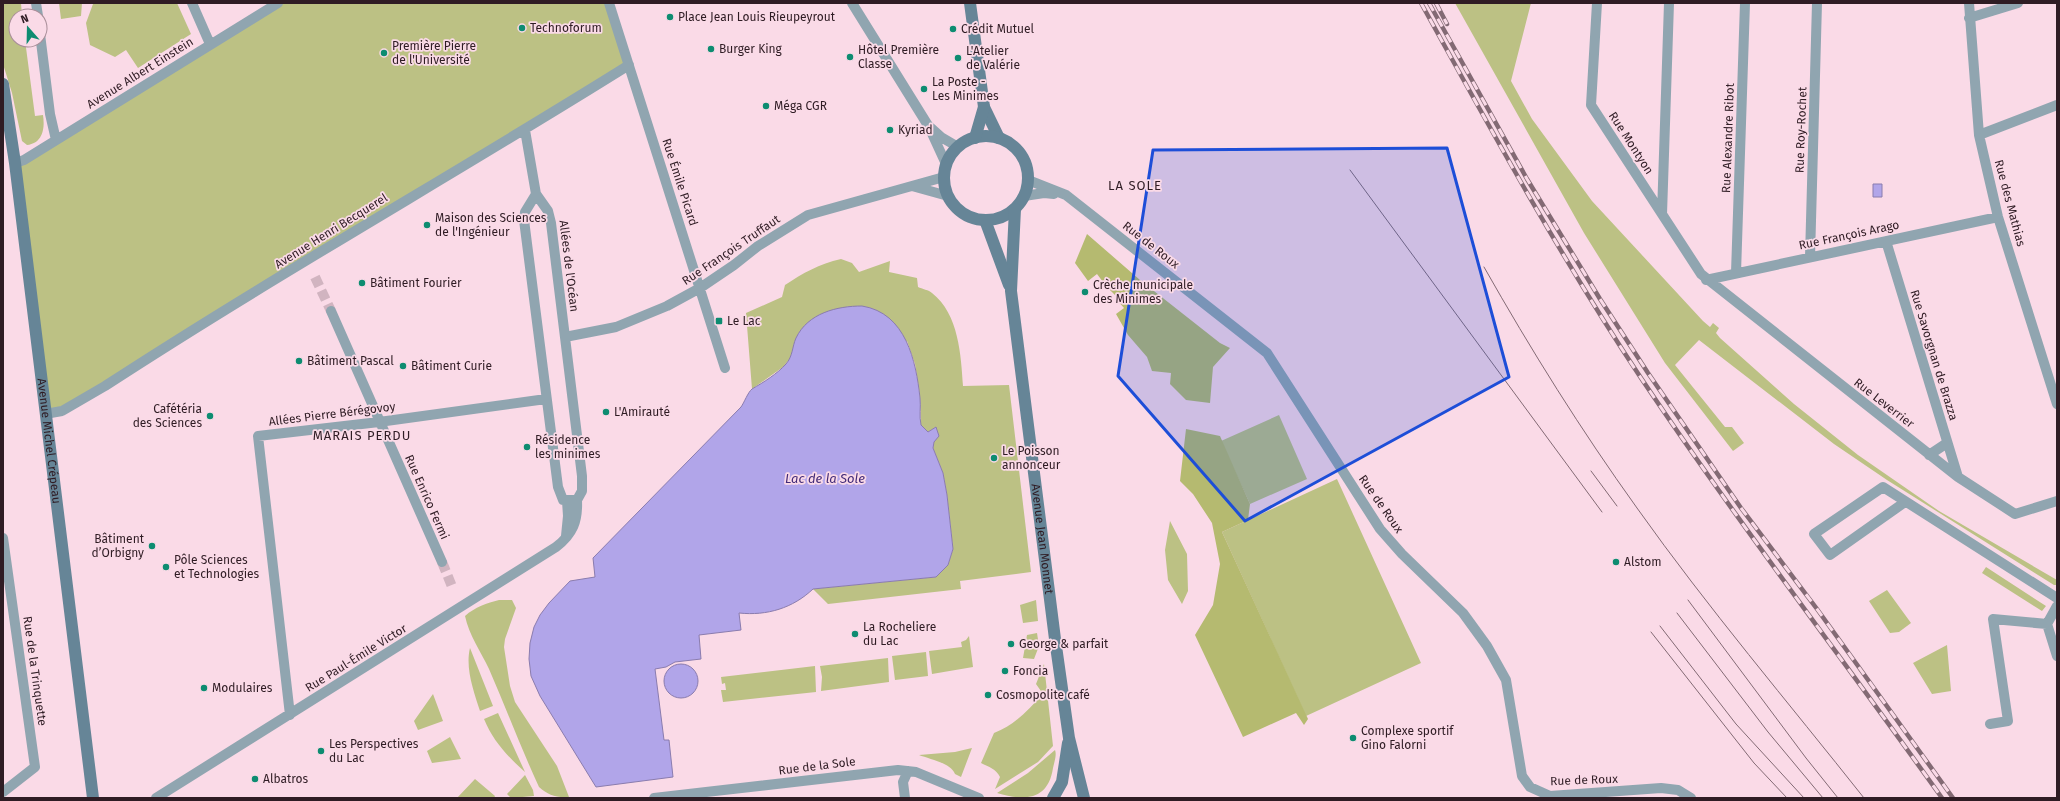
<svg xmlns="http://www.w3.org/2000/svg" width="2060" height="801" viewBox="0 0 2060 801" font-family="'Fira Sans',sans-serif">
<style>
.green{fill:#bcc184}
.forest{fill:#b5ba70}
.water{fill:#b1a5e9;stroke:#8a7cae}
.lines{fill:none;stroke-linecap:round;stroke-linejoin:round}
.street-tunnel{stroke:#d1b4c0;stroke-width:10;stroke-dasharray:10 5;stroke-linecap:butt}
.street{stroke:#90a5b0;stroke-width:10}
.secondary{stroke:#668597;stroke-width:12}
.tram{stroke:#836a74;stroke-width:1}
.rail-casing{stroke:#836a74;stroke-width:4.5}
.rail{stroke:#fadae7;stroke-width:3;stroke-dasharray:9;stroke-linecap:butt}
.marked{fill:#1d4ed8;fill-opacity:0.2;stroke:#1d4ed8;stroke-width:3;stroke-linejoin:round}
.poi-dot{fill:#0d8c71;stroke:#fadae7;stroke-width:1.5}
.labels{text-anchor:middle;dominant-baseline:central;stroke-width:3.5;stroke-linejoin:round;paint-order:stroke}
.poi-label{font-size:12px;fill:#2f1c24;stroke:#fadae7;text-anchor:start}
.street-label{font-size:12px;fill:#2f1c24;stroke:#fadae7}
.neighbourhood-label{font-size:13px;letter-spacing:1px;fill:#2f1c24;stroke:#fadae7}
.water-label{font-size:13px;font-style:italic;fill:#412a78;stroke:#fadae7}
</style>
<rect width="100%" height="100%" fill="#fadae7"/>
<path class="green" d="M 3,3 L 21,3 L 22,16 L 16,16 L 16,40 L 25,40 L 35,116 L 43,115 C 45,128 43,143 27,145 L 22,141 L 12,93 L 3,64 Z
M 59,3 L 82,3 L 81,16 L 61,19 Z
M 104,3 L 177,3 L 191,34 L 138,68 L 126,50 L 115,57 L 90,45 L 86,23 L 93,4 Z
M 278,3 L 609,3 L 629,65 L 105,386 L 45,414 L 15,163 Z
M 1455,3 L 1531,3 L 1511,81 L 1532,119 L 1592,201 L 1703,321 L 1710,327 L 1713,323 L 1719,328 L 1716,333 L 1720,338 L 1794,404 L 1858,455 L 1939,511 L 2057,580 L 2056,585 L 2054,585 L 1887,480 L 1834,444 L 1699,340 L 1675,365 L 1725,427 L 1732,427 L 1744,443 L 1733,451 L 1665,363 L 1584,233 Z
M 841,259 L 852,263 L 859,272 L 890,261 L 889,272 L 917,278 L 918,287 C 922,289 929,290 932,293 C 959,314 961,356 963,386 L 1009,385 L 1031,572 L 960,581 L 961,589 L 828,604 L 813,589 L 936,577 L 948,565 L 953,549 L 947,495 L 943,473 L 933,448 L 936,427 L 928,432 L 921,425 L 920,396 L 915,364 L 907,341 L 792,356 L 783,367 L 752,389 L 746,313 L 782,297 L 785,285 C 803,273 819,264 841,259 Z
M 1279,415 L 1307,479 L 1250,504 L 1221,441 Z
M 1337,479 L 1421,663 L 1306,716 L 1222,532 Z
M 1170,521 L 1187,554 L 1188,591 L 1182,604 L 1168,580 L 1165,550 Z
M 1986,567 L 2046,606 L 2042,611 L 1982,573 Z
M 1887,590 L 1911,623 L 1899,632 L 1890,633 L 1869,601 Z
M 499,600 L 512,600 L 516,608 L 505,639 L 504,647 L 510,686 L 515,702 L 557,766 L 569,797 C 556,798 548,795 539,787 C 521,748 506,708 489,669 C 481,652 469,635 465,616 C 475,607 487,603 499,600 Z
M 1036,600 L 1038,621 L 1023,623 L 1020,605 Z
M 1037,633 L 1039,646 L 1034,659 L 1023,658 L 1027,635 Z
M 969,636 L 973,667 L 932,674 L 929,651 L 962,647 L 961,642 L 966,640 Z
M 1947,645 L 1951,691 L 1932,694 L 1913,663 Z
M 470,648 L 493,706 L 480,711 C 474,692 465,668 470,648 Z
M 926,652 L 928,676 L 895,680 L 892,656 Z
M 888,658 L 889,682 L 821,691 L 822,677 L 820,666 Z
M 1044,664 L 1053,746 L 1038,762 L 995,789 L 1000,777 C 996,769 989,767 981,763 L 994,733 C 1015,725 1028,710 1043,694 L 1036,684 Z
M 815,666 L 816,692 L 723,702 L 721,690 L 726,690 L 725,683 L 722,684 L 721,677 Z
M 433,694 L 443,721 L 418,730 L 414,721 Z
M 498,713 L 525,772 C 508,757 493,741 484,719 Z
M 450,737 L 461,759 L 432,763 L 427,751 Z
M 972,748 L 961,777 L 955,774 C 951,763 929,759 919,755 L 955,752 Z
M 1055,750 C 1057,755 1054,763 1053,768 C 1048,801 1024,801 997,793 L 1028,773 Z
M 525,775 L 533,790 L 534,796 L 511,798 L 507,794 Z
M 475,779 L 495,796 L 494,798 L 457,798 Z"/>
<path class="forest" d="M 1087,234 L 1140,280 L 1220,343 L 1230,348 L 1213,367 L 1210,403 L 1186,400 L 1170,384 L 1171,373 L 1152,371 L 1147,357 L 1128,335 L 1116,314 L 1124,308 L 1117,300 L 1118,298 L 1106,286 L 1104,287 L 1101,284 L 1103,282 L 1097,274 L 1088,281 L 1075,263 Z
M 1186,429 L 1220,436 L 1250,504 L 1248,520 L 1222,532 L 1308,719 L 1304,725 L 1296,713 L 1243,737 L 1195,635 L 1213,605 L 1220,564 L 1212,523 L 1193,494 L 1180,481 Z"/>
<path class="water" d="M 1873,184 L 1882,184 L 1882,197 L 1873,197 Z
M 862,306 C 906,313 916,361 920,398 C 921,407 919,416 921,425 L 928,432 L 936,427 L 939,436 L 934,442 L 933,448 L 943,473 L 947,495 L 953,549 L 948,565 L 936,577 L 813,589 C 793,608 767,616 739,613 L 741,630 L 699,635 L 701,659 L 675,662 L 666,667 L 655,669 L 664,740 L 669,740 L 673,777 L 596,787 L 540,696 L 531,676 L 529,659 L 530,643 L 534,627 L 540,615 L 549,603 L 570,581 L 595,577 L 593,558 L 741,407 C 744,403 748,392 752,389 C 764,382 777,374 786,364 C 793,356 792,347 796,338 C 808,313 837,306 862,306 Z
M664 681a17 17 0 1 1 34 0a17 17 0 1 1-34 0Z"/>
<g class="lines">
<path class="street-tunnel" d="M 315,277 L 331,311
M 442,562 L 453,589"/>
<path class="street" d="M 36,3 L 38,16
M 192,3 L 210,44
M 609,3 L 725,368
M 852,3 L 929,127 L 946,164
M 1597,3 L 1591,105 L 1701,274 L 1958,477 L 2015,514 L 2057,501
M 1969,3 L 1979,135 L 1998,217 L 2057,404
M 1969,18 L 2018,3
M 40,34 L 50,114 L 56,140
M 931,128 L 941,137 L 958,147
M 525,130 L 536,194
M 1979,135 L 2057,105
M 15,163 L 24,160 L 278,3
M 1028,180 L 1066,195 L 1267,353 L 1380,529 L 1402,554 L 1463,613 L 1487,646 L 1506,680 L 1522,776 L 1530,787 L 1550,796 L 1661,788 L 1678,790 L 1691,798
M 912,186 L 948,196
M 536,194 L 548,211 L 551,223 L 582,476 L 582,491 L 577,500 L 563,500 L 558,487 L 524,220 L 525,212 Z
M 1024,196 L 1044,193 L 1054,194
M 1662,214 L 1669,3
M 1886,241 L 1958,477
M 1810,257 L 1817,3
M 1736,273 L 1745,3
M 1706,280 L 1998,217
M 331,311 L 442,562
M 565,337 L 616,327 L 667,306 L 700,288 L 734,265 L 758,246 L 808,215 L 944,177
M 45,414 L 62,411 L 105,386 C 277,274 455,174 629,65
M 1929,455 L 1947,443
M 1905,502 L 1830,555 L 1814,534 L 1883,487 L 2057,598
M 566,536 L 568,516 L 567,501
M 3,538 L 35,767 L 3,792
M 2057,606 L 2047,624 L 2057,656
M 290,715 L 258,436 L 379,422 L 546,399
M 1990,724 L 2008,721 L 1993,619 L 2047,624
M 156,798 L 556,547 C 573,534 578,521 577,500
M 654,798 L 898,770 L 916,772 L 979,798
M 905,798 L 903,782 L 908,771"/>
<g class="secondary">
<path d="M 970,3 L 984,107 L 999,138"/>
<path id="s1" d="M 3,84 L 15,163 L 93,798"/>
<circle cx="986" cy="178" r="42"/>
<path d="M 975,138 L 984,107"/>
<path id="s2" d="M 1015,209 L 1011,291 L 1055,639 L 1069,738 L 1084,798"/>
<path d="M 985,220 L 1009,285"/>
<path d="M 1053,798 L 1062,782 L 1068,743"/>
</g>
<path class="tram" d="M 1350,170 L 1602,512
M 1484,267 C 1531,350 1581,430 1637,508 C 1708,608 1788,702 1864,798
M 1591,471 L 1617,506
M 1688,600 L 1806,758 L 1838,798
M 1677,613 L 1768,732 L 1823,798
M 1660,626 L 1736,724 L 1804,798
M 1651,632 L 1754,763 L 1787,798"/>
<g class="rail-casing">
<path id="rail" d="M 1421,3 C 1491,130 1561,258 1641,378 C 1737,521 1842,658 1942,798
M 1429,3 L 1527,179 L 1600,299 L 1648,373 L 1741,508 L 1817,609 L 1953,798
M 1436,3 L 1447,24"/>
</g>
<use href="#rail" class="rail"/>
</g>
<path class="marked" d="M 1447,148 L 1509,377 L 1245,521 L 1118,376 L 1153,150 Z"/>
<g class="poi-dot">
<circle cx="670" cy="17" r="4"/>
<circle cx="522" cy="28" r="4"/>
<circle cx="953" cy="29" r="4"/>
<circle cx="711" cy="49" r="4"/>
<circle cx="384" cy="53" r="4"/>
<circle cx="850" cy="57" r="4"/>
<circle cx="958" cy="58" r="4"/>
<circle cx="924" cy="89" r="4"/>
<circle cx="766" cy="106" r="4"/>
<circle cx="890" cy="130" r="4"/>
<circle cx="427" cy="225" r="4"/>
<circle cx="362" cy="283" r="4"/>
<circle cx="1085" cy="292" r="4"/>
<rect x="715" y="317" width="8" height="8" rx="2"/>
<circle cx="299" cy="361" r="4"/>
<circle cx="403" cy="366" r="4"/>
<circle cx="606" cy="412" r="4"/>
<circle cx="210" cy="416" r="4"/>
<circle cx="527" cy="447" r="4"/>
<circle cx="994" cy="458" r="4"/>
<circle cx="152" cy="546" r="4"/>
<circle cx="1616" cy="562" r="4"/>
<circle cx="166" cy="567" r="4"/>
<circle cx="855" cy="634" r="4"/>
<circle cx="1011" cy="644" r="4"/>
<circle cx="1005" cy="671" r="4"/>
<circle cx="204" cy="688" r="4"/>
<circle cx="988" cy="695" r="4"/>
<circle cx="1353" cy="738" r="4"/>
<circle cx="321" cy="751" r="4"/>
<circle cx="255" cy="779" r="4"/>
</g>
<g class="labels">
<g class="poi-label">
<text x="678" y="17">Place Jean Louis Rieupeyrout</text>
<text x="530" y="28">Technoforum</text>
<text x="961" y="29">Crédit Mutuel</text>
<text x="392" y="46">Première Pierre<tspan x="392" dy="14">de l'Université</tspan></text>
<text x="719" y="49">Burger King</text>
<text x="858" y="50">Hôtel Première<tspan x="858" dy="14">Classe</tspan></text>
<text x="966" y="51">L'Atelier<tspan x="966" dy="14">de Valérie</tspan></text>
<text x="932" y="82">La Poste -<tspan x="932" dy="14">Les Minimes</tspan></text>
<text x="774" y="106">Méga CGR</text>
<text x="898" y="130">Kyriad</text>
<text x="435" y="218">Maison des Sciences<tspan x="435" dy="14">de l'Ingénieur</tspan></text>
<text x="370" y="283">Bâtiment Fourier</text>
<text x="1093" y="285">Crèche municipale<tspan x="1093" dy="14">des Minimes</tspan></text>
<text x="727" y="321">Le Lac</text>
<text x="307" y="361">Bâtiment Pascal</text>
<text x="411" y="366">Bâtiment Curie</text>
<text x="202" y="409" text-anchor="end">Cafétéria<tspan x="202" dy="14">des Sciences</tspan></text>
<text x="614" y="412">L'Amirauté</text>
<text x="535" y="440">Résidence<tspan x="535" dy="14">les minimes</tspan></text>
<text x="1002" y="451">Le Poisson<tspan x="1002" dy="14">annonceur</tspan></text>
<text x="144" y="539" text-anchor="end">Bâtiment<tspan x="144" dy="14">d’Orbigny</tspan></text>
<text x="174" y="560">Pôle Sciences<tspan x="174" dy="14">et Technologies</tspan></text>
<text x="1624" y="562">Alstom</text>
<text x="863" y="627">La Rocheliere<tspan x="863" dy="14">du Lac</tspan></text>
<text x="1019" y="644">George &amp; parfait</text>
<text x="1013" y="671">Foncia</text>
<text x="212" y="688">Modulaires</text>
<text x="996" y="695">Cosmopolite café</text>
<text x="1361" y="731">Complexe sportif<tspan x="1361" dy="14">Gino Falorni</tspan></text>
<text x="329" y="744">Les Perspectives<tspan x="329" dy="14">du Lac</tspan></text>
<text x="263" y="779">Albatros</text>
</g>
<g class="street-label">
<text transform="translate(140 73) rotate(-32)">Avenue Albert Einstein</text>
<text transform="translate(1801 130) rotate(-88)">Rue Roy-Rochet</text>
<text transform="translate(1728 138) rotate(-88)">Rue Alexandre Ribot</text>
<text transform="translate(1631 143) rotate(57)">Rue Montyon</text>
<text transform="translate(680 182) rotate(72)">Rue Émile Picard</text>
<text transform="translate(2010 203) rotate(75)">Rue des Mathias</text>
<text transform="translate(331 231) rotate(-32)">Avenue Henri Becquerel</text>
<text transform="translate(1849 235) rotate(-12)">Rue François Arago</text>
<text transform="translate(1151 245) rotate(38)">Rue de Roux</text>
<text transform="translate(731 250) rotate(-34)">Rue François Truffaut</text>
<text transform="translate(569 266) rotate(83)">Allées de l'Océan</text>
<text transform="translate(1934 355) rotate(73)">Rue Savorgnan de Brazza</text>
<text transform="translate(1884 403) rotate(38)">Rue Leverrier</text>
<text transform="translate(332 414) rotate(-7)">Allées Pierre Bérégovoy</text>
<text stroke="none"><textPath href="#s1" startOffset="360">Avenue Michel Crépeau</textPath></text>
<text transform="translate(427 497) rotate(66)">Rue Enrico Fermi</text>
<text transform="translate(1381 504) rotate(55)">Rue de Roux</text>
<text stroke="none"><textPath href="#s2" startOffset="332">Avenue Jean Monnet</textPath></text>
<text transform="translate(356 658) rotate(-32)">Rue Paul-Émile Victor</text>
<text transform="translate(35 671) rotate(82)">Rue de la Trinquette</text>
<text transform="translate(817 766) rotate(-7)">Rue de la Sole</text>
<text transform="translate(1584 780) rotate(-2)">Rue de Roux</text>
</g>
<g class="neighbourhood-label">
<text x="1135" y="185">LA SOLE</text>
<text x="362" y="435">MARAIS PERDU</text>
</g>
<g class="water-label">
<text x="825" y="478">Lac de la Sole</text>
</g>
</g>
<rect width="2060" height="801" fill="none" stroke="#2f1c24" stroke-width="8"/>
<g transform="translate(28 28) rotate(340)"><circle r="19" fill="#fadae7" stroke="#a98e99"/>
<path d="M0-3L7 15L0 10L-7 15Z" fill="#0d8c71"/>
<text y="-6" font-size="11" font-weight="bold" text-anchor="middle" fill="#2f1c24">N</text>
</g>
</svg>
